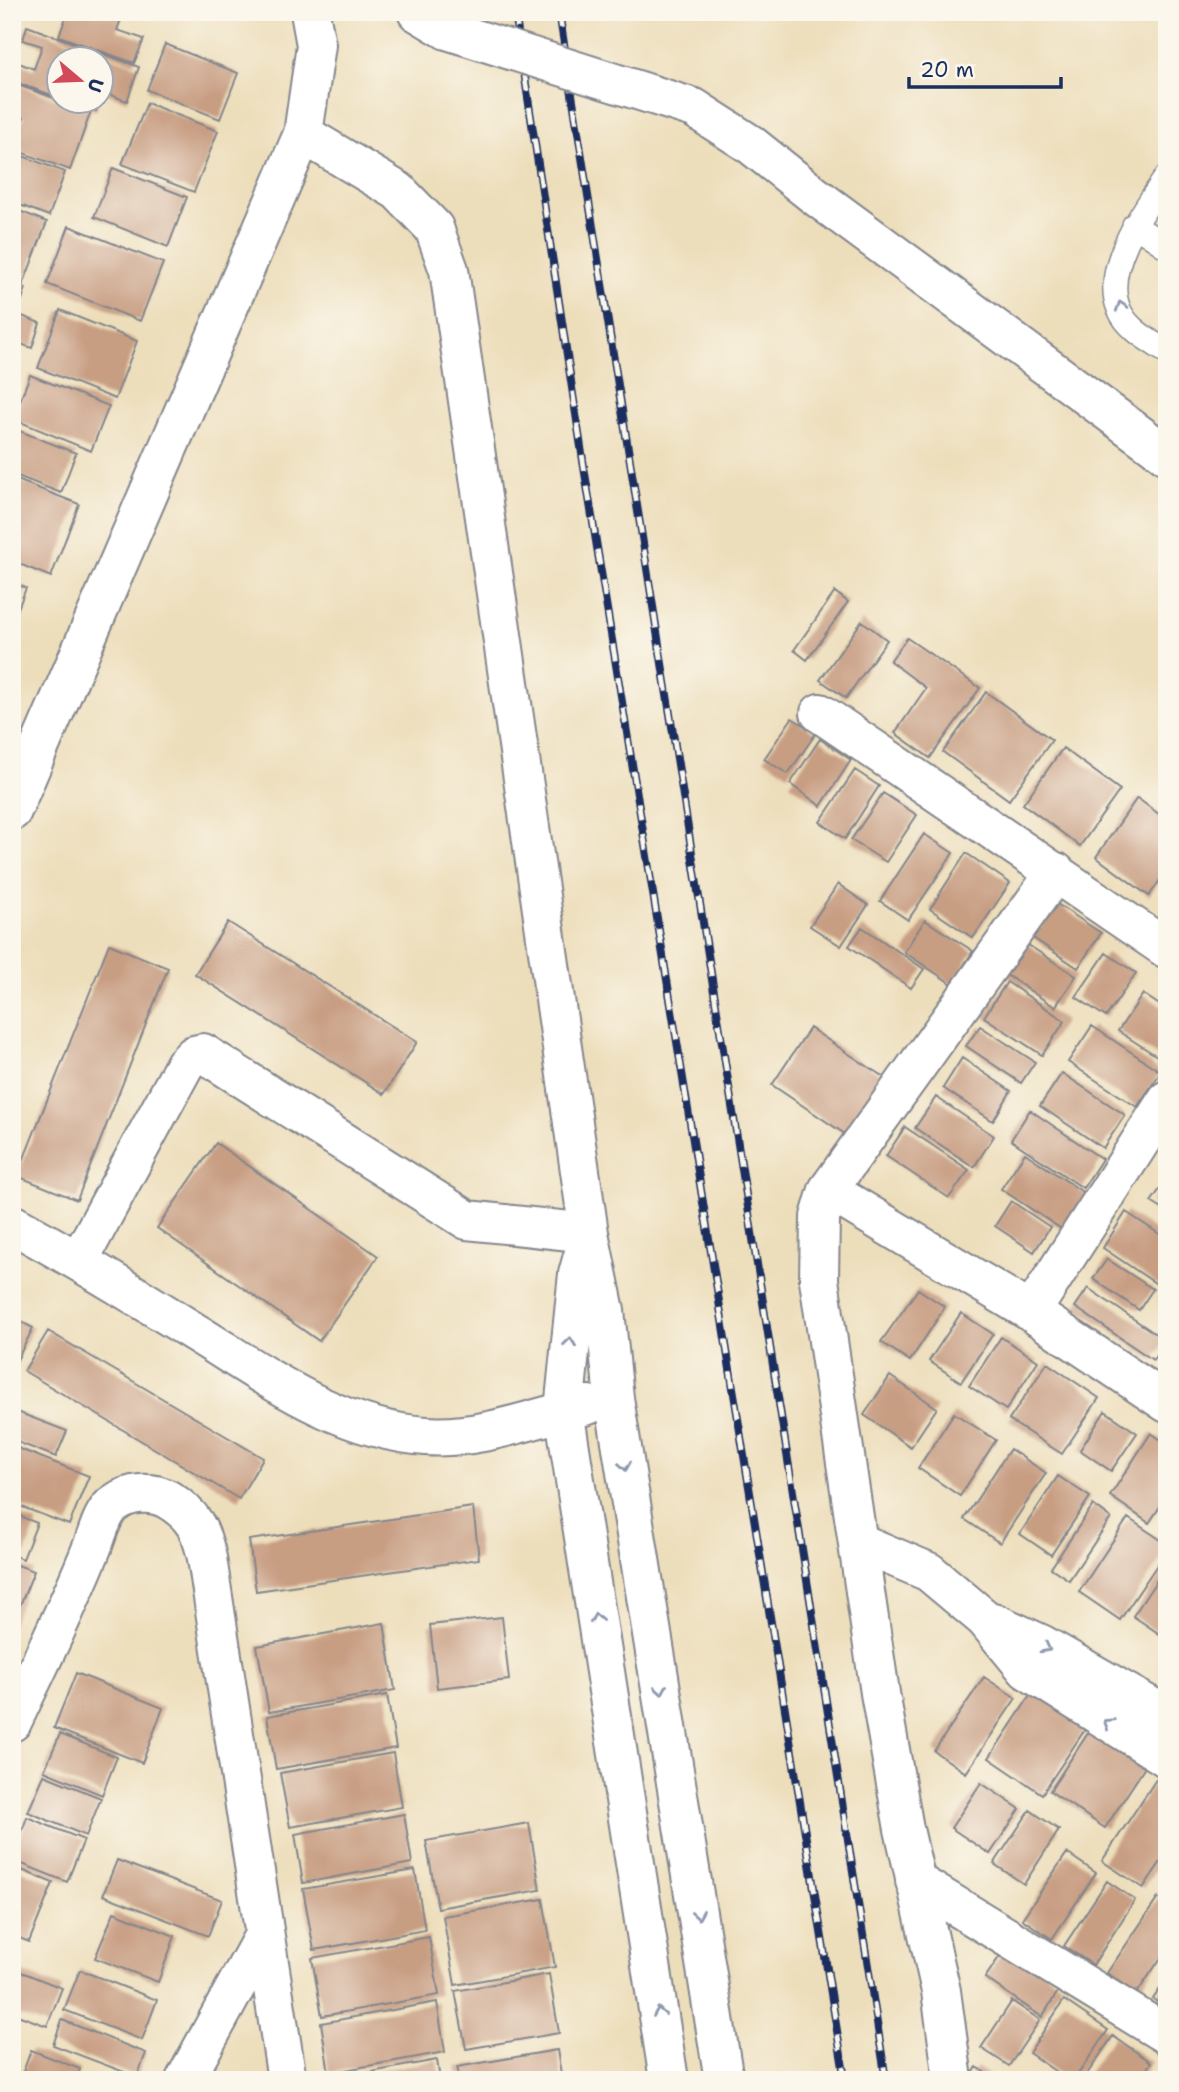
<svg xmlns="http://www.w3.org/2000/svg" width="1179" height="2092" viewBox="0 0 1179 2092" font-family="'Shantell Sans',sans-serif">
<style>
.building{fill:#c89e83}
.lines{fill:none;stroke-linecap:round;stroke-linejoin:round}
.service-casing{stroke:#84868c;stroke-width:26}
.minor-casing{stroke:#84868c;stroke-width:42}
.service{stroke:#fff;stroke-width:23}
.minor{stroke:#fff;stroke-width:38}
.rail-casing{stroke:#1b2f5e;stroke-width:8}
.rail{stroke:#fbf7ec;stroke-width:5;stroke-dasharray:16;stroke-linecap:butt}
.minor-bridge-casing{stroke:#84868c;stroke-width:42;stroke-linecap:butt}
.minor-bridge{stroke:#fff;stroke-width:38}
.oneway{stroke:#8d97ae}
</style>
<rect width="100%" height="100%" fill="#fbf7ec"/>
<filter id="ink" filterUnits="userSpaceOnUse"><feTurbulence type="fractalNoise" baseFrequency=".0143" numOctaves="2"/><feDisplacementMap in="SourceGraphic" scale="14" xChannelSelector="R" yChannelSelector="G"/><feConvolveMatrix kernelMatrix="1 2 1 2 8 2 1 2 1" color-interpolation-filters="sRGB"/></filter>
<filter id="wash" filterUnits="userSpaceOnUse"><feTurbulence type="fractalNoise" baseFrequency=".00686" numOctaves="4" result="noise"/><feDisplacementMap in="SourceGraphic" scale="28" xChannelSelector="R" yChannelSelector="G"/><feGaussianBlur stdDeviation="1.57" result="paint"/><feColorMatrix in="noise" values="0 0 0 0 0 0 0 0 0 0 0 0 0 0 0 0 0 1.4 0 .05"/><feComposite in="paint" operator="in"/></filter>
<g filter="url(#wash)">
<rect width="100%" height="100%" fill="#eddebb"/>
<g id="blocks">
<path class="building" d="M 68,12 L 124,12 L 117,30 L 144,39 L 134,63 L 59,36 Z
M 27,26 L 139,67 L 127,101 L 102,92 L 102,60 L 60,60 L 60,98 L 12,81 L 14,61 L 34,69 L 42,46 L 23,40 Z
M 165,44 L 238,73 L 220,119 L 147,90 Z
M 12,83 L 91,111 L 70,170 L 12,149 L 24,117 L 12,113 Z
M 70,102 L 99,102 L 96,111 Z
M 147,103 L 218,131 L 194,192 L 122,164 Z
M 12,152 L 65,172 L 49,216 L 12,202 Z
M 113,168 L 187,197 L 168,247 L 94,217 Z
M 12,208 L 47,222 L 23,285 L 12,281 Z
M 69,226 L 163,263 L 140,321 L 47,284 Z
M 12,283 L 26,288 L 17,314 L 40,323 L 32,348 L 12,341 Z
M 60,310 L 137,341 L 115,399 L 38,368 Z
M 30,375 L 109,406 L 91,451 L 13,419 Z
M 12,428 L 76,453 L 61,493 L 12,474 Z
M 12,478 L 79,504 L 51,577 L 12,561 Z
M 12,582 L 26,588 L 12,624 Z
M 835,592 L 848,602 L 807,660 L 794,650 Z
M 862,621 L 887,640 L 846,698 L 820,680 Z
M 907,638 L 980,688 L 930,758 L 895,733 L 926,688 L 890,661 Z
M 986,692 L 1052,740 L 1009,800 L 943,752 Z
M 792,718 L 816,733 L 788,774 L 764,759 Z
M 820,739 L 851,760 L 821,806 L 790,784 Z
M 1063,748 L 1120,790 L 1080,846 L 1023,804 Z
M 855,770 L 879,786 L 845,839 L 820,822 Z
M 883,793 L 917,815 L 886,862 L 851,840 Z
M 1137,798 L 1167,820 L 1167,870 L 1149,896 L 1096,857 Z
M 924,834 L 953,853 L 908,920 L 880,901 Z
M 966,853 L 1010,883 L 973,938 L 930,909 Z
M 838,884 L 868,905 L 841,946 L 810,926 Z
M 1057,904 L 1101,933 L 1078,968 L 1033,938 Z
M 925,920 L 973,951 L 952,984 L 904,952 Z
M 228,922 L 417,1042 L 384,1094 L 195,974 Z
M 862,927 L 924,969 L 911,988 L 849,946 Z
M 1025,943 L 1076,976 L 1055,1007 L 1005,974 Z
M 109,944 L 168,968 L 77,1200 L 17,1176 Z
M 1106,953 L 1136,973 L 1106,1017 L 1076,997 Z
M 1007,982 L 1065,1021 L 1042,1055 L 984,1017 Z
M 1143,994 L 1167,1010 L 1167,1054 L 1163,1060 L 1118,1031 Z
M 980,1026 L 1035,1062 L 1021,1083 L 966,1046 Z
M 1092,1026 L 1161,1072 L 1137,1107 L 1068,1062 Z
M 810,1028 L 888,1080 L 851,1138 L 772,1085 Z
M 962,1058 L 1011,1091 L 993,1121 L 943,1088 Z
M 1062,1073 L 1125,1115 L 1103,1148 L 1040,1106 Z
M 936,1097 L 994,1136 L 974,1167 L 915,1128 Z
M 1030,1110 L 1102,1159 L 1083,1188 L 1011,1140 Z
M 905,1127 L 969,1170 L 949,1198 L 886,1156 Z
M 216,1143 L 378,1256 L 319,1341 L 157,1228 Z
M 1025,1153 L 1090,1197 L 1066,1232 L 1001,1189 Z
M 1167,1179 L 1167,1212 L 1151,1202 Z
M 1011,1201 L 1050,1227 L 1034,1252 L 995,1226 Z
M 1126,1212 L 1167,1239 L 1167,1291 L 1103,1248 Z
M 1107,1259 L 1153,1289 L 1139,1310 L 1093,1279 Z
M 1088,1288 L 1166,1341 L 1153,1360 L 1075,1307 Z
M 918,1289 L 945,1307 L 910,1361 L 881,1342 Z
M 961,1313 L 993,1334 L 961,1382 L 929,1361 Z
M 12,1317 L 33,1328 L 12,1370 Z
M 48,1331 L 263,1458 L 239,1499 L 24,1371 Z
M 1001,1337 L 1038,1361 L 1006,1410 L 969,1386 Z
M 1047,1363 L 1099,1398 L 1062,1454 L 1009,1420 Z
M 890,1376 L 937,1408 L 911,1447 L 864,1415 Z
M 12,1410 L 67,1431 L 56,1457 L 12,1440 Z
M 1105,1411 L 1137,1433 L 1111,1471 L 1080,1450 Z
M 954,1413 L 996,1440 L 960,1496 L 918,1468 Z
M 1151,1433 L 1167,1444 L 1167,1496 L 1149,1523 L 1110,1496 Z
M 12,1446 L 89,1476 L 69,1525 L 12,1503 Z
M 1010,1449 L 1046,1473 L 1000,1543 L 964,1519 Z
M 1058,1476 L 1090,1497 L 1051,1555 L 1020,1534 Z
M 1093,1505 L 1111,1518 L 1069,1580 L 1051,1568 Z
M 473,1507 L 479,1559 L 256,1591 L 249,1540 Z
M 12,1513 L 37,1523 L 23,1559 L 12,1555 Z
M 1128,1518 L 1167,1544 L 1167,1550 L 1120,1620 L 1079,1592 Z
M 12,1563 L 34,1571 L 12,1625 Z
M 1167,1565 L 1167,1639 L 1133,1616 Z
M 502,1617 L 509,1680 L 437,1688 L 430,1625 Z
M 384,1623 L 395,1690 L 269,1712 L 257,1646 Z
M 76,1673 L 163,1708 L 142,1763 L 54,1728 Z
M 984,1677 L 1016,1698 L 966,1773 L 934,1751 Z
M 1038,1684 L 1092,1719 L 1042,1794 L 989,1758 Z
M 387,1695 L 396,1748 L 276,1769 L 267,1716 Z
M 1094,1724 L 1149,1761 L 1105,1828 L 1050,1791 Z
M 60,1734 L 117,1757 L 102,1795 L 44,1771 Z
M 393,1753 L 402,1807 L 290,1827 L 280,1773 Z
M 44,1775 L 101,1798 L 86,1836 L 28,1812 Z
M 1159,1775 L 1167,1781 L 1167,1853 L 1143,1888 L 1102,1861 Z
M 981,1783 L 1020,1809 L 990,1854 L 951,1828 Z
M 1030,1810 L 1059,1830 L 1024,1884 L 994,1864 Z
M 404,1814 L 412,1863 L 303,1883 L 295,1834 Z
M 27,1817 L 84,1840 L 67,1882 L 12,1860 Z
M 529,1823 L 540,1890 L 438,1908 L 426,1841 Z
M 1067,1853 L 1096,1873 L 1052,1939 L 1022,1919 Z
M 117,1860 L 222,1900 L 208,1936 L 103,1895 Z
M 12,1866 L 53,1883 L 29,1942 L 12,1935 Z
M 415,1870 L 425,1930 L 314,1950 L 303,1889 Z
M 1107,1881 L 1135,1900 L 1093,1965 L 1064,1946 Z
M 1158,1898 L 1167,1904 L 1167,1949 L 1137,1993 L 1107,1973 Z
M 543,1899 L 555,1967 L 455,1985 L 443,1916 Z
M 114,1912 L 175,1936 L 158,1982 L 95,1958 Z
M 429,1937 L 439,1995 L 322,2016 L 312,1958 Z
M 1006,1947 L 1062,1985 L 1042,2017 L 985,1978 Z
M 14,1969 L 62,1988 L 47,2026 L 12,2013 Z
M 80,1970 L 157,2000 L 142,2040 L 64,2010 Z
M 549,1974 L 559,2033 L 466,2049 L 455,1991 Z
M 1167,1979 L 1167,2008 L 1153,1999 Z
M 1064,2000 L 1108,2030 L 1074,2080 L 1068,2080 L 1029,2053 Z
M 1012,2001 L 1040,2020 L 1009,2066 L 981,2048 Z
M 437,2002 L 445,2052 L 329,2073 L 321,2023 Z
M 62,2020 L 146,2053 L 137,2077 L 53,2045 Z
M 1113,2036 L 1151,2062 L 1140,2080 L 1083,2080 Z
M 31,2050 L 80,2069 L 76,2080 L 20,2080 Z
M 557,2050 L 562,2080 L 460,2080 L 457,2067 Z
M 437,2060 L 440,2080 L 338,2080 L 338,2078 Z
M 977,2067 L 996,2080 L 969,2080 Z"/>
</g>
</g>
<g filter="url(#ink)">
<use href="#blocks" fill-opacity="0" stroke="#84868c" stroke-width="2"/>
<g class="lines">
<g class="service-casing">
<path id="service" d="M 1167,176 C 1145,208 1101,268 1119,309 C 1127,329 1150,341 1167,352
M 1134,225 L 1167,247"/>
</g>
<g class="minor-casing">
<path id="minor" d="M 417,12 L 447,30
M 694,108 L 750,144 L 814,195 L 1167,455
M 303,134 L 398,191 L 434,228 L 449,270 L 589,1233 L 605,1311 L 614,1398 L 724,2080
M 820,713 L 1167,949
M 12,811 L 303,134 L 316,45 L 310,12
M 828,1190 L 1031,1312 L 1167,1403
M 12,1224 C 73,1257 132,1293 191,1330 C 265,1375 337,1430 426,1436 C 482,1440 535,1417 588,1405
M 586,1245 L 578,1274 L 564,1410 L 669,2080
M 79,1260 L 185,1064 L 194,1055 L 203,1053 L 467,1220 L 589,1233
M 1031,1312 L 1167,1100
M 858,1542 L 929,1572 L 985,1619 L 1027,1670 L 1167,1758
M 993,1622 L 1041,1644 L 1167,1716
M 12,1722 C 40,1663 69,1606 93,1545 C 98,1532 103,1511 115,1503 C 130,1492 151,1491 167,1499 C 193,1514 201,1530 207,1558 L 287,2080
M 915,1881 L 1167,2035
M 185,2080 L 264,1935
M 953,2080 L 941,1991 L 904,1829 L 880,1693 L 819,1280 L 820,1217 L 828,1190 L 1056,872"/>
</g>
<use href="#service" class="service"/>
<use href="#minor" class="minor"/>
<g class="rail-casing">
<path id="rail" d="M 515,12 L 584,467 L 845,2080
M 559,12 L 886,2080"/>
</g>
<use href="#rail" class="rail"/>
<g class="minor-bridge-casing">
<path id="minor-bridge" d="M 447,30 L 694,108"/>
</g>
<use href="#minor-bridge" class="minor-bridge"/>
</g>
<defs><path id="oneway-chevron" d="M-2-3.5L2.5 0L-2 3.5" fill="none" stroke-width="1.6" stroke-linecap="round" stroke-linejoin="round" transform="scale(1.75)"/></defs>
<g class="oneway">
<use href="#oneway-chevron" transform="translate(1121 306) rotate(-108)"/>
<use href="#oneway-chevron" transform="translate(570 1342) rotate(-83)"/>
<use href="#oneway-chevron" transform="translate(625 1466) rotate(81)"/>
<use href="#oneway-chevron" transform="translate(596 1618) rotate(-99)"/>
<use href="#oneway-chevron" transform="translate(1046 1648) rotate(28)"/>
<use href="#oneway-chevron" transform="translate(661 1690) rotate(81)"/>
<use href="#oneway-chevron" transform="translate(1108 1723) rotate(-147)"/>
<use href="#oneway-chevron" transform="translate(698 1915) rotate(81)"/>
<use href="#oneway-chevron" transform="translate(659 2012) rotate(-99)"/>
</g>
</g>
<rect width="1179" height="2092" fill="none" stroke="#fbf7ec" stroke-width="42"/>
<g transform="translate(80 80) rotate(109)"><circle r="33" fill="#fbf7ec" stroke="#a1a7b3" stroke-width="2"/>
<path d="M0-5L12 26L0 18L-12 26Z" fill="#d1495b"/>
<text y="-10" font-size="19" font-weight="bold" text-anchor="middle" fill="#1b2f5e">U</text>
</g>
<path d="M909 77v10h152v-10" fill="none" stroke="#1b2f5e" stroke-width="3.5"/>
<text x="920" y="77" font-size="21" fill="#1b2f5e" stroke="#fbf7ec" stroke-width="5" paint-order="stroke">20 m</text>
</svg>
